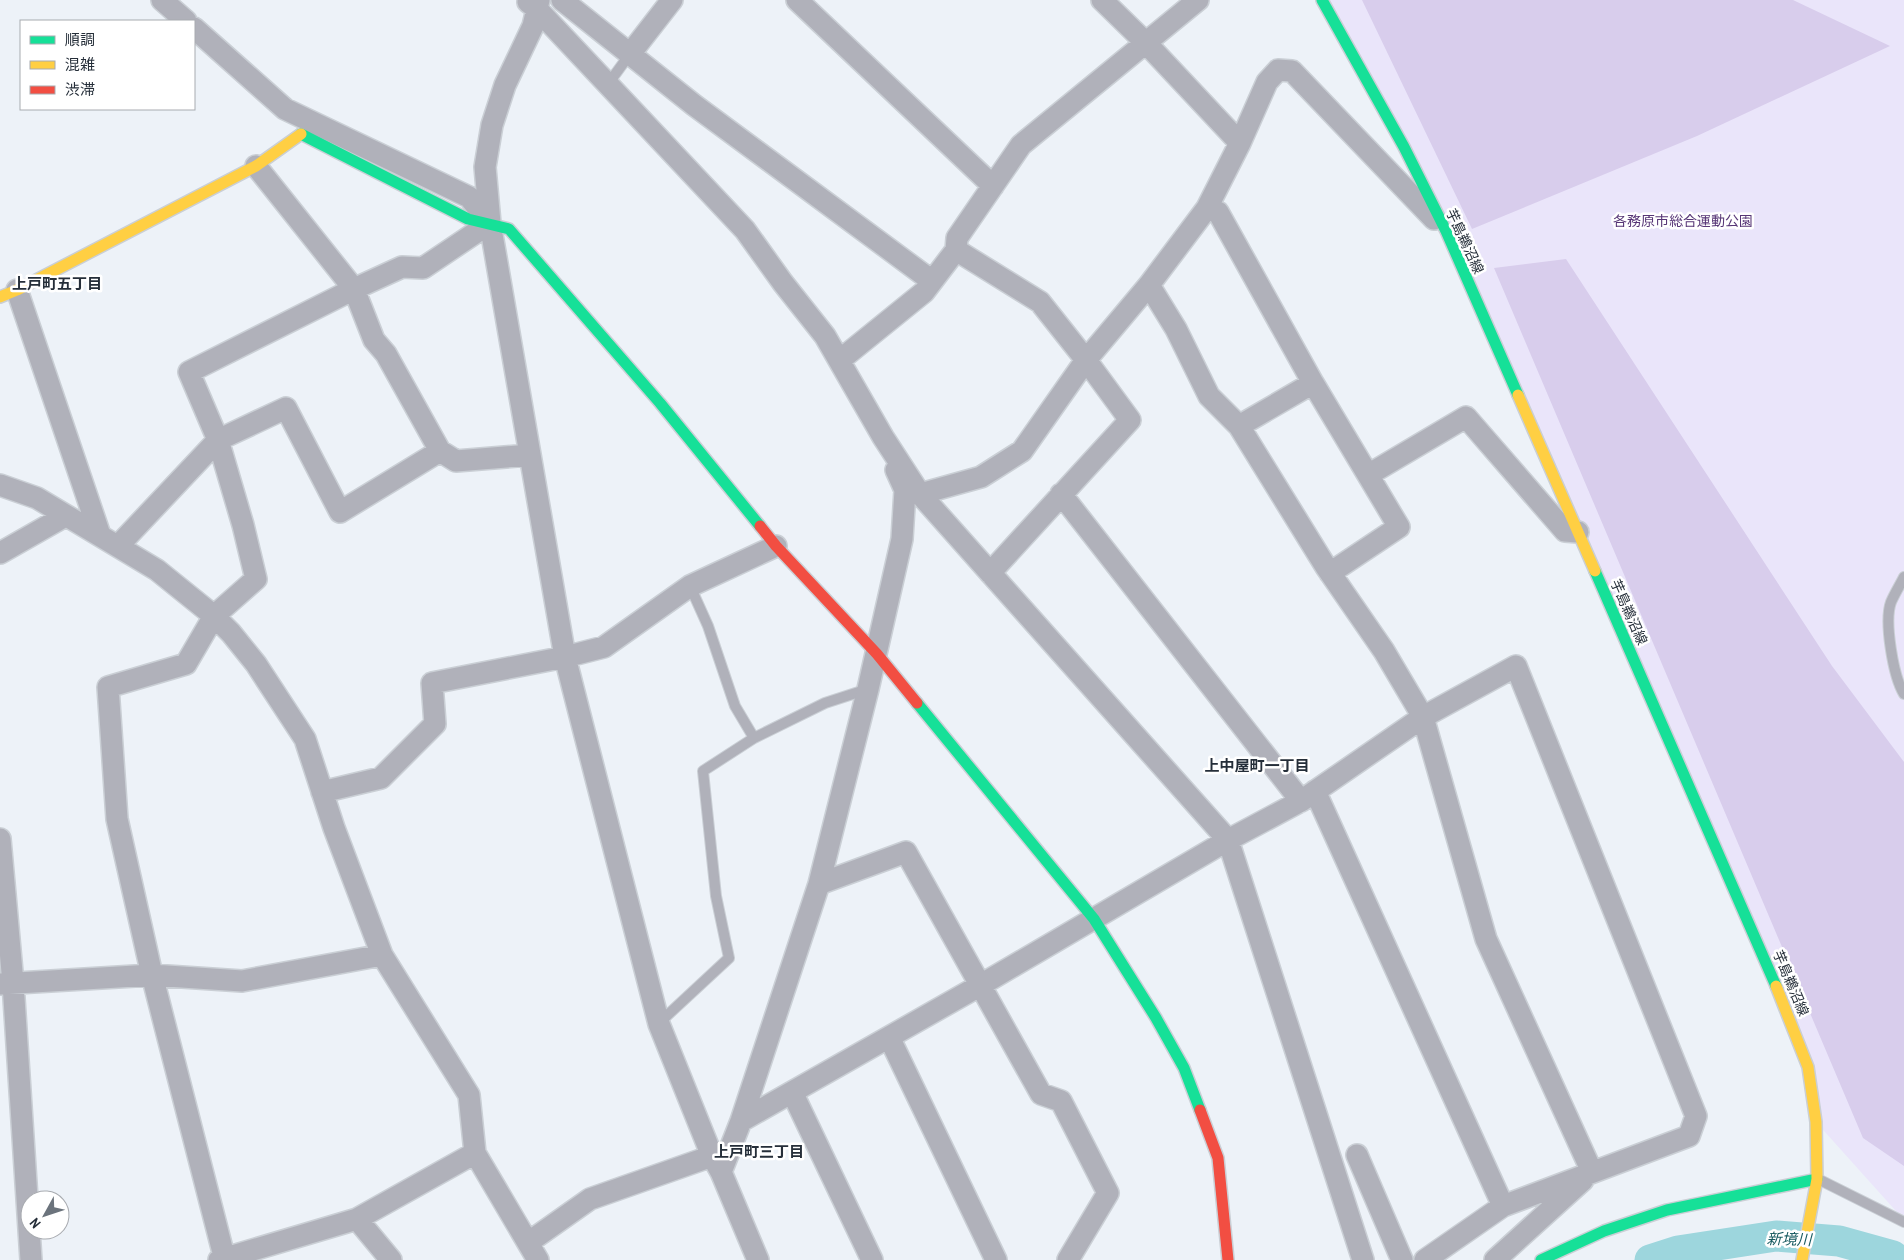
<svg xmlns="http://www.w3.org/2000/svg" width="1904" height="1260" viewBox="0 0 1904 1260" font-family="'Archivo Narrow','Noto Sans JP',sans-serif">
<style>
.green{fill:#eae5fa}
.forest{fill:#d8cdec}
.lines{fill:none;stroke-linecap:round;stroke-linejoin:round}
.river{stroke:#9dd6dd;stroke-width:31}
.lane-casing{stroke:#cacfd5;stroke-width:12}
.street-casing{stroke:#cacfd5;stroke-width:24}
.fast-casing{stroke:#cacfd5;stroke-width:14}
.slow-casing{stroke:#cacfd5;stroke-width:14}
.jam-casing{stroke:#cacfd5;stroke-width:14}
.lane{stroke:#b0b1ba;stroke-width:10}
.street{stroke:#b0b1ba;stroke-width:21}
.fast{stroke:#16e098;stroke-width:11}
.slow{stroke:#ffcf43;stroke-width:11}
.jam{stroke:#f24e42;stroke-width:11}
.labels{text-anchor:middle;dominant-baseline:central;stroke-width:5;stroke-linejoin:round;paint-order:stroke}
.park-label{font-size:14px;fill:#573676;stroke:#fff}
.street-label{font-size:14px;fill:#252e39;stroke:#fff}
.neighbourhood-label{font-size:15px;font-weight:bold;fill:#252e39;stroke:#fff}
.water-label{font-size:15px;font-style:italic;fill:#175a60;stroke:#fff}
</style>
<rect width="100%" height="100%" fill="#edf2f8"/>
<path class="green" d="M 1322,0 L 1904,0 L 1904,1220 L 1816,1122 L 1808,1067 L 1446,231 Z"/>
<path class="forest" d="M 1362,0 L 1793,0 L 1890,46 L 1697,136 L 1472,229 Z
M 1566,259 L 1832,666 L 1904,762 L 1904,1166 L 1863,1138 L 1494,268 Z"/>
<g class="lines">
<path class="river" d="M 1650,1260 L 1678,1251 L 1776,1236 L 1839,1241 L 1893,1256 L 1898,1260"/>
<g class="lane-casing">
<path id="lane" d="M 608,84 L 630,54
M 1904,577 C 1900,585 1895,593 1891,602 C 1884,621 1893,676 1904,694
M 754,738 L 825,703 L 868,689
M 659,1023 L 729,958 L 716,896 L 703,771 L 754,738 L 735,706 L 708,626 L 690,586
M 1818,1179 L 1904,1222"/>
</g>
<g class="street-casing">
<path id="street" d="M 162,0 L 186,21
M 539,0 L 537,9 L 745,230 L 783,283 L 825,336 L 883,437 L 920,494 L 1228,840 L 1363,1260
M 562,0 L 694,105 L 932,281
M 797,0 L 993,186
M 1102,0 L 1146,43 L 1240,143
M 528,2 L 537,9 L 533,26 L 505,85 L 492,125 L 485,167 L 490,223 L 565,657 L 659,1024 L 712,1156 L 721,1172 L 758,1260
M 630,54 L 672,0
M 256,166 L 354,289 L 374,340 L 386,354 L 440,451
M 1207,208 L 1218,212 L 1313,383 L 1239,426
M 956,250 L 1040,302 L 1086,360 L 1130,420 L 990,573
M 1149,285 L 1176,329 L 1209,396 L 1239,426 L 1326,567 L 1384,651 L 1423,717 L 1486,939 L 1592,1172
M 17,290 L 100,535
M 840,360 L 924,292 L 956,250 L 957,238 L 1021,145 L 1198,0
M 1313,383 L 1399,527 L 1330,573
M 1368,475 L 1466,417 L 1565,531 L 1578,532
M 0,485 L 37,498 L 157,570 L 214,616 L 231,633 L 256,664 L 305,739 L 334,828 L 382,955 L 469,1095 L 475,1153 L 538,1260
M 920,494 L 981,477 L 1022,451 L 1086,360 L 1149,285 L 1207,208 L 1240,143 L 1267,82 L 1278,70 L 1292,71 L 1434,219
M 1061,494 L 1301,801
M 118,546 L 218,440 L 189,372 L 354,289 L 402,267 L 423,268 L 490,223 L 469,197 L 285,109 L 194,28
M 0,553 L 65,516
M 1315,791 L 1503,1206
M 322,792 L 381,778 L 435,724 L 432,683 L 565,657 L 604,647 L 690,586 L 776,546
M 0,839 L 13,983 L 31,1260
M 819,884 L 906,852 L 1041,1094 L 1061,1101 L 1108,1193 L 1068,1260
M 0,984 L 152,975 L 242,981 L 382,955
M 889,1037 L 996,1260
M 792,1092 L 872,1260
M 741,1121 L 979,986 L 1228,840 L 1301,801 L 1423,717 L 1516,666 L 1696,1116 L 1689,1136 L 1503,1206 L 1425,1260
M 1357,1155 L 1402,1260
M 721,1172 L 741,1121 L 819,884 L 868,689 L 902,539 L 905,490 L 896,470
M 357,1219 L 391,1260
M 529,1242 L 590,1199 L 712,1156
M 219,1260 L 357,1219 L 475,1153
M 225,1260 L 152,975 L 117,819 L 108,687 L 186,664 L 214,616 L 256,579 L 243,525 L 218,440 L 286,408 L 340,512 L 440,451 L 456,461 L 530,455
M 1495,1260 L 1583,1180"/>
</g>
<g class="fast-casing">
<path id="fast" d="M 1322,0 L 1404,147 L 1446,231 L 1518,395
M 301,134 L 468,219 L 509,229 L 660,403 L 760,526
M 1595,571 L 1776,986
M 917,703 L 1094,919 L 1156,1018 L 1184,1068 L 1200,1110
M 1541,1260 L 1604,1231 L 1667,1210 L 1817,1179"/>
</g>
<g class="slow-casing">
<path id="slow" d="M 0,297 L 17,290 L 256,166 L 301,134
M 1518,395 L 1595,571
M 1776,986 L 1808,1067 L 1816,1122 L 1817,1179 L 1802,1260"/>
</g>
<g class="jam-casing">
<path id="jam" d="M 760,526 L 776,546 L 877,654 L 917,703
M 1200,1110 L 1218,1158 L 1228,1260"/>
</g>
<use href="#lane" class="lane"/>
<use href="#street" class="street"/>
<use href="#fast" class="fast"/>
<use href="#slow" class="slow"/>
<use href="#jam" class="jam"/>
</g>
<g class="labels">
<g class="park-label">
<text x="1683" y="221">各務原市総合運動公園</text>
</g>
<g class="street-label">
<text transform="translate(1465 241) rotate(65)">芋島鵜沼線</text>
<text transform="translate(1629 612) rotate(66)">芋島鵜沼線</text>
<text transform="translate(1791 983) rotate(67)">芋島鵜沼線</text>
</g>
<g class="neighbourhood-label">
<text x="57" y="283">上戸町五丁目</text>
<text x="1257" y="765">上中屋町一丁目</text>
<text x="759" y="1151">上戸町三丁目</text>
</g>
<g class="water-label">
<text transform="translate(1789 1239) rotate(1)">新境川</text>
</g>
</g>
<rect x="20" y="20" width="175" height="90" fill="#ffffff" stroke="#a8abb0"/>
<rect x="30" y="36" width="25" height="8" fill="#16e098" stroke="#a8abb0"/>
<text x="65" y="45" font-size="15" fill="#252e39">順調</text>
<rect x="30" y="61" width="25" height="8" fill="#ffcf43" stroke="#a8abb0"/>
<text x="65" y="70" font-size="15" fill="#252e39">混雑</text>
<rect x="30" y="86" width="25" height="8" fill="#f24e42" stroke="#a8abb0"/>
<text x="65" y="95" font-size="15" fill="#252e39">渋滞</text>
<g transform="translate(45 1215) rotate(230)"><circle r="24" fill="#ffffff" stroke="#a8abb0"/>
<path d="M0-4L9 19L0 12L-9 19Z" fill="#6b737c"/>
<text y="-8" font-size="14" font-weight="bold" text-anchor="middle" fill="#252e39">N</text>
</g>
</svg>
